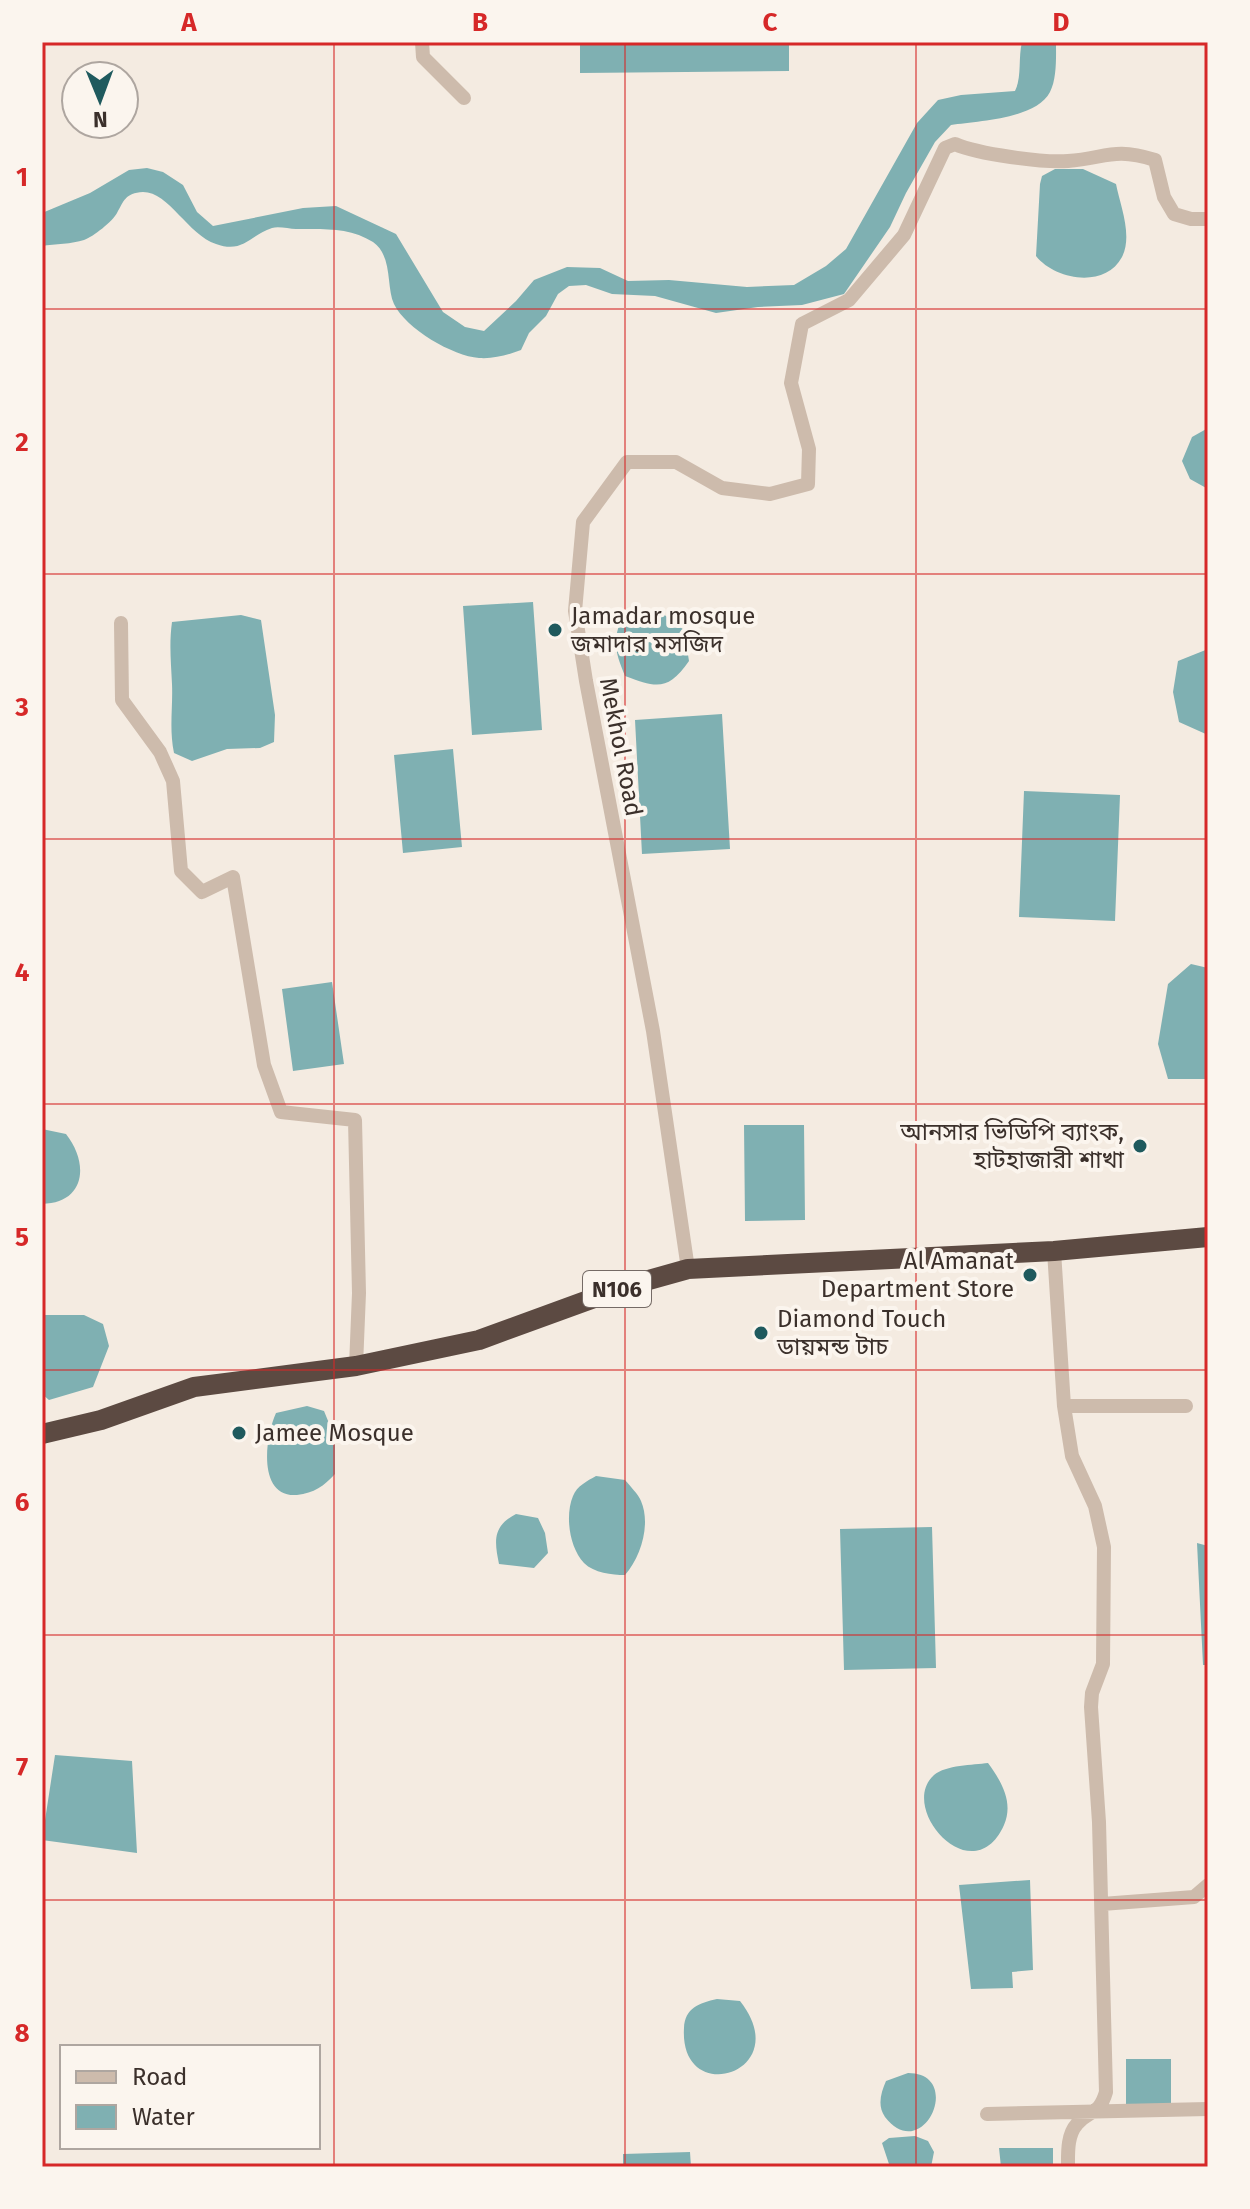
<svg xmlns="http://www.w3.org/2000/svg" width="1250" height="2209" viewBox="0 0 1250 2209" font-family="'Fira Sans','Noto Sans Bengali',sans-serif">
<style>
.water{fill:#7fb0b2}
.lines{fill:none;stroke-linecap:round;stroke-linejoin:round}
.minor{stroke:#cdbbac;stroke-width:14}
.highway{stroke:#5c4a42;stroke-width:20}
.grid{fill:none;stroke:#d62828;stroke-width:2;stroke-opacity:0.55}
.poi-dot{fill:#1f5a5e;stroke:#fbf5ee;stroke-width:3}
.labels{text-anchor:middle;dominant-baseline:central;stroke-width:8;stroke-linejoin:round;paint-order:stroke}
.shield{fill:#fbf5ee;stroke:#756b66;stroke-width:2}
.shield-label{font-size:22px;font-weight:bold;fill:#3b302b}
.poi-label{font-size:24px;fill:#3b302b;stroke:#fbf5ee;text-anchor:start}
.street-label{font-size:24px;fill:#3b302b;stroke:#fbf5ee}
.neatline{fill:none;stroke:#d62828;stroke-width:3}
.grid-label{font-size:26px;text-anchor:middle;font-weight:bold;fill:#d62828}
</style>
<rect width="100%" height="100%" fill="#f4ebe1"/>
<path class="water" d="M 580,42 L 789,42 L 789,71 L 580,73 Z
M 1022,42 L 1056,42 C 1056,57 1057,79 1050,92 C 1036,119 978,121 951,125 L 935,142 L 906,193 L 890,227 L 844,294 L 802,305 L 758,307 L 716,313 L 655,296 L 612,294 L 586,285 L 569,286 L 558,294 L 546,316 L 529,333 L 521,350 C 508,355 494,359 479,358 C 453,356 406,329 394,304 C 386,287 393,256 373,242 C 350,227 322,229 296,229 C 289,229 279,226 272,228 C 250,235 243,254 216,244 C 188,235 169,192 143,192 C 125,193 124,201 117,213 C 113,221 93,237 84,240 C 72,244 55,244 42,246 L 42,213 L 90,193 L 129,170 L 147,168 L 163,172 L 183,185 L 197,212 L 213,226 L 303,208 L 336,206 L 396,234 L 443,312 L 465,327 L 484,331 L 516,301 L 534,280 L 567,267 L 600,268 L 628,281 L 669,280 L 747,287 L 794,285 L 826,266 L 846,249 L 917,123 L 938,100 L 961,95 L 1015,91 C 1022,77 1018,58 1022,42 Z
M 1055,169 L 1083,169 L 1116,184 C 1120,205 1133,235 1122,257 C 1105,289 1055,280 1036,256 L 1040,184 L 1042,176 Z
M 1208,428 L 1208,489 L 1190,479 L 1182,461 L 1192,437 Z
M 533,602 L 542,730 L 472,735 L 463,606 Z
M 638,612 L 662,613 L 684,630 L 689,661 C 668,691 657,688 625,676 C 616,654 612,642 621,620 Z
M 241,615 L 261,620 L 275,715 L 274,742 L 260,748 L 227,749 L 192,761 L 174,753 C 169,729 173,708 172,684 C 171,662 169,644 172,622 Z
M 1208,649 L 1208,735 L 1179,722 L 1173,692 L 1178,661 Z
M 722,714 L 730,849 L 642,854 L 635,720 Z
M 453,749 L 462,847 L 403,853 L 394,755 Z
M 1024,791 L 1120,795 L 1115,921 L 1019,917 Z
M 1191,964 L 1208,968 L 1208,1079 L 1168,1079 L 1158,1044 L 1168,984 Z
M 332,982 L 344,1064 L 293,1071 L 282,989 Z
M 744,1125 L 804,1125 L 805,1220 L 745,1221 Z
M 42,1129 L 66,1134 C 89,1163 86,1203 42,1204 Z
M 44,1315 L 84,1315 L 103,1324 L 109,1346 L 93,1387 L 49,1400 L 42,1394 L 42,1317 Z
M 307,1406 L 324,1411 L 335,1438 L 335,1474 C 324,1486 314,1493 297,1495 C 257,1498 265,1437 276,1413 Z
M 596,1476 L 625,1480 C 630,1486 638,1494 641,1501 C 651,1524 641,1557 625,1575 C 612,1575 594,1573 584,1563 C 569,1547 565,1515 573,1496 C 577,1486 587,1481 596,1476 Z
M 516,1514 L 538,1518 L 545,1533 L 548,1553 L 534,1568 L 499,1564 C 494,1540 493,1526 516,1514 Z
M 932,1527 L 936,1668 L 844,1670 L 840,1529 Z
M 1197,1543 L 1208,1546 L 1208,1665 L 1203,1665 Z
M 55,1755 L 132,1761 L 137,1853 L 42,1840 Z
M 988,1763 C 1001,1781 1014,1802 1004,1825 C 973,1894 897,1808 934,1775 C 946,1765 973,1765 988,1763 Z
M 1030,1880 L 1033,1970 L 1012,1972 L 1013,1988 L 971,1989 L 959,1885 Z
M 717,1999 L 740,2001 C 797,2073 679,2109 684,2028 C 685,2008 699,2003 717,1999 Z
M 1126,2059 L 1171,2059 L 1171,2107 L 1126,2107 Z
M 908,2073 C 965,2073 923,2166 885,2117 C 877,2105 881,2093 886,2081 Z
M 915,2136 L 928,2141 L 934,2152 L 931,2167 L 890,2167 L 882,2143 L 889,2138 Z
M 999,2148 L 1053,2148 L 1053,2167 L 1001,2167 Z
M 690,2152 L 691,2167 L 623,2167 L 623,2154 Z"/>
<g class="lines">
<path class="minor" d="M 422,42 L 423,57 L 464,98
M 121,623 L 122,700 L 160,752 L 173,781 L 181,871 L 202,892 L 233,877 L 264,1065 L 281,1112 L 355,1120 L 359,1293 L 356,1366
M 1054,1251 L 1064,1406 L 1072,1456 L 1095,1506 L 1104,1547 L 1103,1664 L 1092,1693 L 1091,1707 L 1099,1822 L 1106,2092 C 1099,2116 1090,2109 1077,2124 C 1067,2135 1068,2153 1068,2167
M 688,1269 L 653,1031 L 586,681 L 575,611 L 583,522 L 627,462 L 676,462 L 722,488 L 770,494 L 808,484 L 809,449 L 791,383 L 802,324 L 849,300 L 904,235 L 945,148 L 955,144 C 978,154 1043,163 1068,161 C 1107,158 1113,147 1155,160 L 1164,197 L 1174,214 L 1191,219 L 1208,219
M 1064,1406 L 1186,1406
M 1102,1904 L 1194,1897 L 1208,1885
M 987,2114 L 1208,2109"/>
<path class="highway" d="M 42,1434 L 101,1420 L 194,1387 L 356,1366 L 479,1340 L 627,1286 L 688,1269 L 1054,1251 L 1208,1237"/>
</g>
<path class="grid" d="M 334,42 L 334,2167M 625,42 L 625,2167M 916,42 L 916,2167M 42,309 L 1208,309M 42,574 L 1208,574M 42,839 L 1208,839M 42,1104 L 1208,1104M 42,1370 L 1208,1370M 42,1635 L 1208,1635M 42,1900 L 1208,1900"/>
<g class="poi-dot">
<circle cx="555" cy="630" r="8"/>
<circle cx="1140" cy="1146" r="8"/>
<circle cx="1030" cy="1275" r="8"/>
<circle cx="761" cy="1333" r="8"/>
<circle cx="239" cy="1433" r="8"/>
</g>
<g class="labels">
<rect class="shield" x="583" y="1271" width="68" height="36" rx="6"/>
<g class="shield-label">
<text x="617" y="1289">N106</text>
</g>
<g class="poi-label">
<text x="571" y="616">Jamadar mosque<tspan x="571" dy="28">জমাদার মসজিদ</tspan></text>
<text x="1124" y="1132" text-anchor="end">আনসার ভিডিপি ব্যাংক,<tspan x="1124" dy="28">হাটহাজারী শাখা</tspan></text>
<text x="1014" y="1261" text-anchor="end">Al Amanat<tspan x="1014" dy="28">Department Store</tspan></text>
<text x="777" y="1319">Diamond Touch<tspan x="777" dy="28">ডায়মন্ড টাচ</tspan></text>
<text x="255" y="1433">Jamee Mosque</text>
</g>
<g class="street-label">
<text transform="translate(621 747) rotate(79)">Mekhol Road</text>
</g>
</g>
<rect width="1250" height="2209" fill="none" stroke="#fbf5ee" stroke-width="88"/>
<rect x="60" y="2045" width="260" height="104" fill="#fbf5ee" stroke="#aea6a0" stroke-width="2"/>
<rect x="76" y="2071" width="40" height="12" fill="#cdbbac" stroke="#aea6a0" stroke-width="2"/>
<text x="132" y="2085" font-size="24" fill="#3b302b">Road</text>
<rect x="76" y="2105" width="40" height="24" fill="#7fb0b2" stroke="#aea6a0" stroke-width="2"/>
<text x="132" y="2125" font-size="24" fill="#3b302b">Water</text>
<g transform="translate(100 100) rotate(179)"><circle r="38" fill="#fbf5ee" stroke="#aea6a0" stroke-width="2"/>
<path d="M0-6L14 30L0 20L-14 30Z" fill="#1f5a5e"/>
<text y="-12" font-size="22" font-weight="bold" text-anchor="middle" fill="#3b302b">N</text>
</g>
<rect x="44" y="44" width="1162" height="2121" class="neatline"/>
<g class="grid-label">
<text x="189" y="31">A</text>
<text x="480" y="31">B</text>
<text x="770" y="31">C</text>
<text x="1061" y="31">D</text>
<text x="22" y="186">1</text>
<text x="22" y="451">2</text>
<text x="22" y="716">3</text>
<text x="22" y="981">4</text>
<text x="22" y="1246">5</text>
<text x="22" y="1511">6</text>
<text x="22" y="1776">7</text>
<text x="22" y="2042">8</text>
</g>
</svg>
